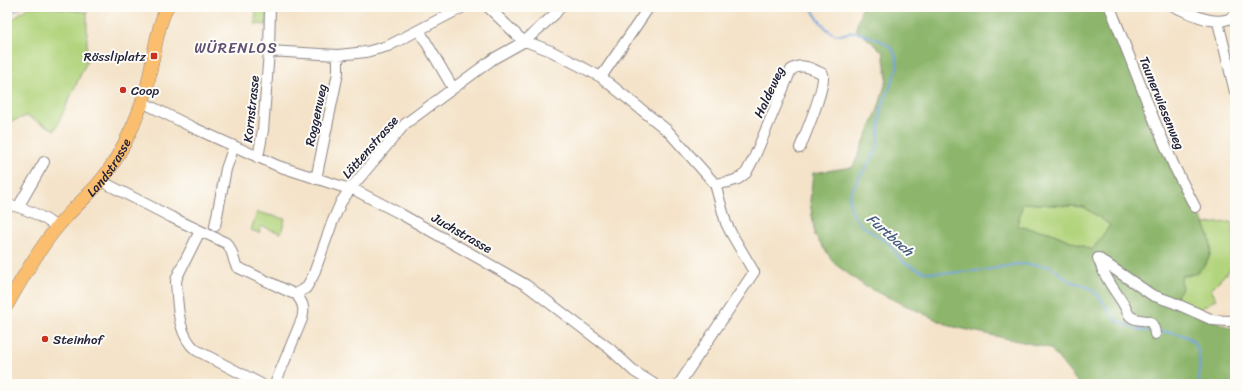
<svg xmlns="http://www.w3.org/2000/svg" width="1242" height="391" viewBox="0 0 1242 391" font-family="Sriracha,sans-serif">
<style>
.green{fill:#b2d47d;stroke:#6a7b5c}
.forest{fill:#8db66c;stroke:#586c54;fill-rule:evenodd}
.lines{fill:none;stroke-linecap:round;stroke-linejoin:round}
.stream{stroke:#71a1db;stroke-width:2}
.minor-casing{stroke:#8b8282;stroke-width:12}
.major-casing{stroke:#8b8282;stroke-width:14}
.minor{stroke:#fff;stroke-width:10}
.major{stroke:#fbbe6e;stroke-width:13}
.poi-dot{fill:#c8321e;stroke:#fdfcf7;stroke-width:1.5}
.labels{text-anchor:middle;dominant-baseline:central;stroke-width:4;stroke-linejoin:round;paint-order:stroke}
.poi-label{font-size:13px;fill:#22223b;stroke:#fdfcf7;text-anchor:start}
.street-label{font-size:13px;fill:#22223b;stroke:#fdfcf7}
.water-label{font-size:14px;font-style:italic;fill:#465b83;stroke:#fdfcf7}
.quarter-label{font-size:15px;letter-spacing:1px;fill:#5f4f73;stroke:#fdfcf7}
</style>
<rect width="100%" height="100%" fill="#fdfcf7"/>
<filter id="ink" filterUnits="userSpaceOnUse"><feTurbulence type="fractalNoise" baseFrequency=".025" numOctaves="2"/><feDisplacementMap in="SourceGraphic" scale="8" xChannelSelector="R" yChannelSelector="G"/><feConvolveMatrix kernelMatrix="1 2 1 2 8 2 1 2 1" color-interpolation-filters="sRGB"/></filter>
<filter id="wash" filterUnits="userSpaceOnUse"><feTurbulence type="fractalNoise" baseFrequency=".012" numOctaves="4" result="noise"/><feDisplacementMap in="SourceGraphic" scale="16" xChannelSelector="R" yChannelSelector="G"/><feGaussianBlur stdDeviation="0.9" result="paint"/><feColorMatrix in="noise" values="0 0 0 0 0 0 0 0 0 0 0 0 0 0 0 0 0 1.4 0 .05"/><feComposite in="paint" operator="in"/></filter>
<g filter="url(#wash)">
<rect width="100%" height="100%" fill="#f4e3c9"/>
<path class="green" d="M 28,7 L 44,7 L 87,12 L 87,61 L 55,130 L 27,116 L 7,123 L 7,24 Z
M 256,7 L 268,7 L 267,25 L 255,24 Z
M 1023,203 L 1084,207 L 1110,225 L 1092,250 L 1049,232 L 1016,226 Z
M 257,212 L 285,219 L 281,233 L 261,226 L 259,233 L 251,230 Z
M 1231,222 L 1235,239 L 1235,264 L 1211,289 L 1216,299 L 1196,312 L 1172,302 L 1181,276 C 1184,276 1188,276 1191,275 C 1202,271 1211,260 1211,248 C 1211,240 1207,231 1204,224 Z"/>
<path class="forest" d="M 862,7 L 1110,7 L 1195,207 C 1205,225 1219,247 1204,266 C 1198,273 1191,275 1181,276 L 1182,289 L 1172,302 L 1235,330 L 1235,384 L 1079,384 L 1050,348 L 950,326 L 866,287 L 835,264 L 815,236 L 810,201 L 813,173 L 853,167 L 878,109 L 887,78 L 883,52 L 856,29 ZM 1023,203 L 1084,207 L 1110,225 L 1092,250 L 1049,232 L 1017,226 Z"/>
<g class="lines">
<path class="stream" d="M 811,7 C 816,17 828,36 841,35 C 846,34 850,31 856,32 C 876,39 900,42 897,69 L 881,109 L 878,146 L 875,153 L 872,159 L 859,177 L 849,196 L 851,209 L 854,216 L 860,224 L 889,244 L 903,262 L 919,270 L 926,272 L 948,273 L 985,270 L 1018,264 L 1050,266 L 1068,280 L 1092,289 L 1100,298 L 1112,315 L 1116,320 L 1133,328 L 1151,332
M 7,15 L 21,7
M 1158,332 C 1171,331 1195,334 1198,351 C 1200,360 1199,370 1199,380 L 1200,384"/>
</g>
</g>
<g filter="url(#ink)">
<g class="lines">
<g class="minor-casing">
<path id="minor" d="M 488,7 L 520,38 L 525,41 L 555,14 L 560,7
M 1110,7 L 1155,122 L 1174,166 L 1195,207
M 1175,7 C 1192,14 1219,29 1235,15
M 1218,22 L 1235,92
M 419,30 L 453,88
M 269,51 L 270,7
M 601,77 L 649,7
M 142,102 L 194,128 L 278,166 L 343,187 L 351,188 L 399,213 L 526,285 L 610,349 L 635,372 L 654,384
M 257,157 L 259,152 L 263,130 L 269,51 L 338,55 L 366,52 L 388,46 L 463,7
M 316,179 L 338,73 L 338,55
M 101,181 L 171,217 L 226,243 C 234,250 232,259 237,267 L 292,293 L 296,294 L 306,288 L 313,276 L 332,223 L 341,202 L 351,188 L 405,124 L 493,59 L 525,41 L 551,51 L 601,77 L 668,131 L 715,184 L 726,223 L 731,233 L 754,272 L 679,384
M 715,184 L 729,182 L 738,179 L 746,173 L 754,158 L 791,70 C 801,62 813,69 823,74 C 825,89 806,132 800,148
M 7,204 C 26,208 41,215 57,227
M 20,206 L 21,202 L 44,162
M 215,226 L 226,169 L 234,146
M 200,231 L 177,277 L 176,282 C 178,305 177,334 196,350 L 261,384
M 1098,258 L 1152,295 L 1172,302 L 1213,320 L 1228,321 L 1235,320
M 1098,258 C 1101,265 1103,272 1107,278 C 1112,288 1119,296 1124,305 C 1126,308 1127,313 1130,316 C 1140,325 1153,313 1155,334
M 275,384 L 302,319 C 305,308 303,303 296,294"/>
</g>
<g class="major-casing">
<g id="major">
<path id="s1" d="M 7,305 C 22,278 38,250 58,226 C 77,203 99,188 114,162 C 128,139 140,112 147,87 C 153,62 156,30 167,7"/>
</g>
</g>
<use href="#minor" class="minor"/>
<use href="#major" class="major"/>
</g>
</g>
<g class="poi-dot">
<rect x="150" y="52" width="8" height="8" rx="2"/>
<circle cx="123" cy="90" r="4"/>
<circle cx="45" cy="339" r="4"/>
</g>
<g class="labels">
<g class="poi-label">
<text x="146" y="56" text-anchor="end">Rössliplatz</text>
<text x="131" y="90">Coop</text>
<text x="53" y="339">Steinhof</text>
</g>
<g class="street-label">
<text transform="translate(769 92) rotate(-65)">Haldeweg</text>
<text transform="translate(1162 103) rotate(68)">Taunerwiesenweg</text>
<text transform="translate(251 109) rotate(-84)">Kornstrasse</text>
<text transform="translate(316 115) rotate(-78)">Roggenweg</text>
<text transform="translate(370 147) rotate(-49)">Lättenstrasse</text>
<text stroke="none"><textPath href="#s1" startOffset="172">Landstrasse</textPath></text>
<text transform="translate(462 233) rotate(30)">Juchstrasse</text>
</g>
<g class="water-label">
<text transform="translate(890 235) rotate(41)">Furtbach</text>
</g>
<g class="quarter-label">
<text x="236" y="48">WÜRENLOS</text>
</g>
</g>
<rect width="1242" height="391" fill="none" stroke="#fdfcf7" stroke-width="24"/>
</svg>
